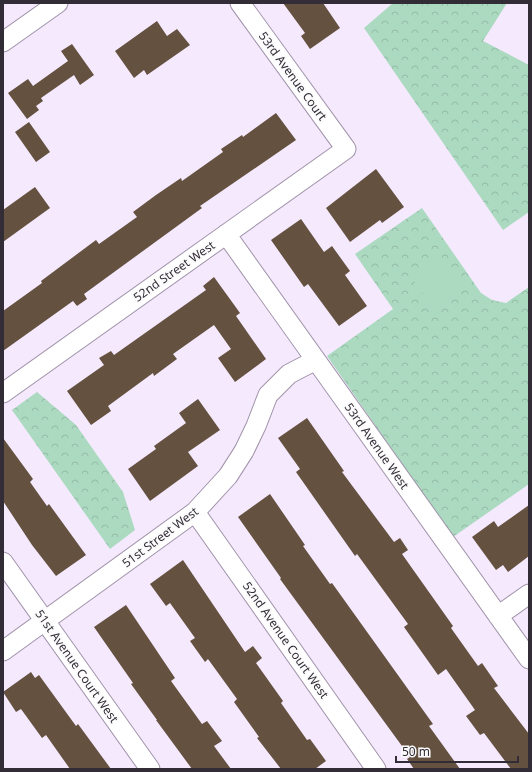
<svg xmlns="http://www.w3.org/2000/svg" width="532" height="772" viewBox="0 0 532 772" font-family="'Noto Sans',sans-serif">
<style>
.forest{fill:url(#forest-crowns)}
.pitch{fill:#abdac1}
.building{fill:#645140}
.lines{fill:none;stroke-linecap:round;stroke-linejoin:round}
.street-casing{stroke:#a093aa;stroke-width:21}
.street{stroke:#fff;stroke-width:19}
.labels{text-anchor:middle;dominant-baseline:central;stroke-width:4;stroke-linejoin:round;paint-order:stroke}
.street-label{font-size:12px;fill:#322c36;stroke:#fbfbfb}
</style>
<defs>
<pattern id="forest-crowns" width="20" height="18" patternUnits="userSpaceOnUse"><rect width="20" height="18" fill="#abdac1"/><path d="M2 6a3 3 0 1 1 6 0M12 15a3 3 0 1 1 6 0" fill="none" stroke="#94bba6"/></pattern>
</defs>
<rect width="100%" height="100%" fill="#f5e9fd"/>
<path class="forest" d="M 393,3 L 507,3 L 483,41 L 529,65 L 529,212 L 503,230 L 364,28 Z
M 422,208 L 481,293 L 492,300 L 506,303 L 529,287 L 529,484 L 453,537 L 327,356 L 393,309 L 355,254 Z
M 37,392 L 76,425 L 123,492 L 135,530 L 110,549 L 12,410 Z"/>
<path class="pitch" d="M 440,257 L 462,287 L 433,308 L 411,277 Z"/>
<path class="building" d="M 283,3 L 323,3 L 340,28 L 310,49 L 301,36 L 305,33 Z
M 157,21 L 167,36 L 177,29 L 190,45 L 147,75 L 144,70 L 134,78 L 115,51 Z
M 72,44 L 94,75 L 80,85 L 74,75 L 41,98 L 43,101 L 36,106 L 39,110 L 27,119 L 8,93 L 28,79 L 33,86 L 68,61 L 61,51 Z
M 276,113 L 296,140 L 200,206 L 202,208 L 84,294 L 87,299 L 77,306 L 73,301 L 3,351 L 3,311 L 42,283 L 41,281 L 96,240 L 99,244 L 137,217 L 133,212 L 156,195 L 181,178 L 182,181 L 223,152 L 221,149 L 242,135 L 243,137 Z
M 29,122 L 50,152 L 36,162 L 15,132 Z
M 376,169 L 404,207 L 382,223 L 380,220 L 350,242 L 326,208 Z
M 35,187 L 50,208 L 3,242 L 3,210 Z
M 301,219 L 324,252 L 332,246 L 350,271 L 345,275 L 367,306 L 339,326 L 308,284 L 304,287 L 271,240 Z
M 214,277 L 240,313 L 236,316 L 266,359 L 235,382 L 218,358 L 231,349 L 214,325 L 173,354 L 177,359 L 154,376 L 153,373 L 108,406 L 111,411 L 91,425 L 67,391 L 104,365 L 99,358 L 111,351 L 114,355 L 206,290 L 203,286 Z
M 198,399 L 220,430 L 188,452 L 198,466 L 150,501 L 128,469 L 156,449 L 154,446 L 186,423 L 179,413 Z
M 307,418 L 344,471 L 342,472 L 394,542 L 400,538 L 408,550 L 402,554 L 453,626 L 451,628 L 478,666 L 482,663 L 498,686 L 494,688 L 529,734 L 529,769 L 511,769 L 484,733 L 480,735 L 466,716 L 475,710 L 446,669 L 438,675 L 404,627 L 408,624 L 357,554 L 355,556 L 296,472 L 300,469 L 278,438 Z
M 3,438 L 33,479 L 30,482 L 47,506 L 49,504 L 86,555 L 56,576 L 32,545 L 3,501 Z
M 270,494 L 305,545 L 303,546 L 330,584 L 332,583 L 433,724 L 429,726 L 460,769 L 414,769 L 407,759 L 410,757 L 280,579 L 281,578 L 238,517 Z
M 529,505 L 529,556 L 508,572 L 503,565 L 496,570 L 472,537 L 494,521 L 498,527 Z
M 183,560 L 245,652 L 253,646 L 262,658 L 256,663 L 283,701 L 281,703 L 307,740 L 310,739 L 326,761 L 315,769 L 281,769 L 257,738 L 259,737 L 234,702 L 237,699 L 208,659 L 205,662 L 190,641 L 195,638 L 170,603 L 166,606 L 150,584 Z
M 126,605 L 175,678 L 171,681 L 202,724 L 207,721 L 222,741 L 214,746 L 231,769 L 192,769 L 156,720 L 157,720 L 131,684 L 133,683 L 94,627 Z
M 31,672 L 35,678 L 39,675 L 76,726 L 78,724 L 111,769 L 70,769 L 46,735 L 42,738 L 21,709 L 16,712 L 3,692 Z"/>
<g class="lines">
<g class="street-casing">
<path id="street" d="M 3,42 L 58,3
M 226,234 L 529,659
M 3,393 L 346,149 L 240,3
M 195,512 L 376,769
M 3,562 L 150,769
M 498,616 L 529,594
M 3,651 L 195,512 L 228,476 L 244,451 L 256,426 L 268,395 L 289,374 L 316,360"/>
</g>
<use href="#street" class="street"/>
</g>
<g class="labels">
<g class="street-label">
<text transform="translate(293 76) rotate(54)">53rd Avenue Court</text>
<text transform="translate(174 271) rotate(-35)">52nd Street West</text>
<text transform="translate(377 446) rotate(55)">53rd Avenue West</text>
<text transform="translate(160 537) rotate(-37)">51st Street West</text>
<text transform="translate(286 640) rotate(55)">52nd Avenue Court West</text>
<text transform="translate(77 666) rotate(55)">51st Avenue Court West</text>
</g>
</g>
<rect width="532" height="772" fill="none" stroke="#322c36" stroke-width="8"/>
<path d="M396 756v6h122v-6" fill="none" stroke="#322c36" stroke-width="2"/>
<text x="402" y="756" font-size="12" fill="#322c36" stroke="#fbfbfb" stroke-width="3" paint-order="stroke">50 m</text>
</svg>
